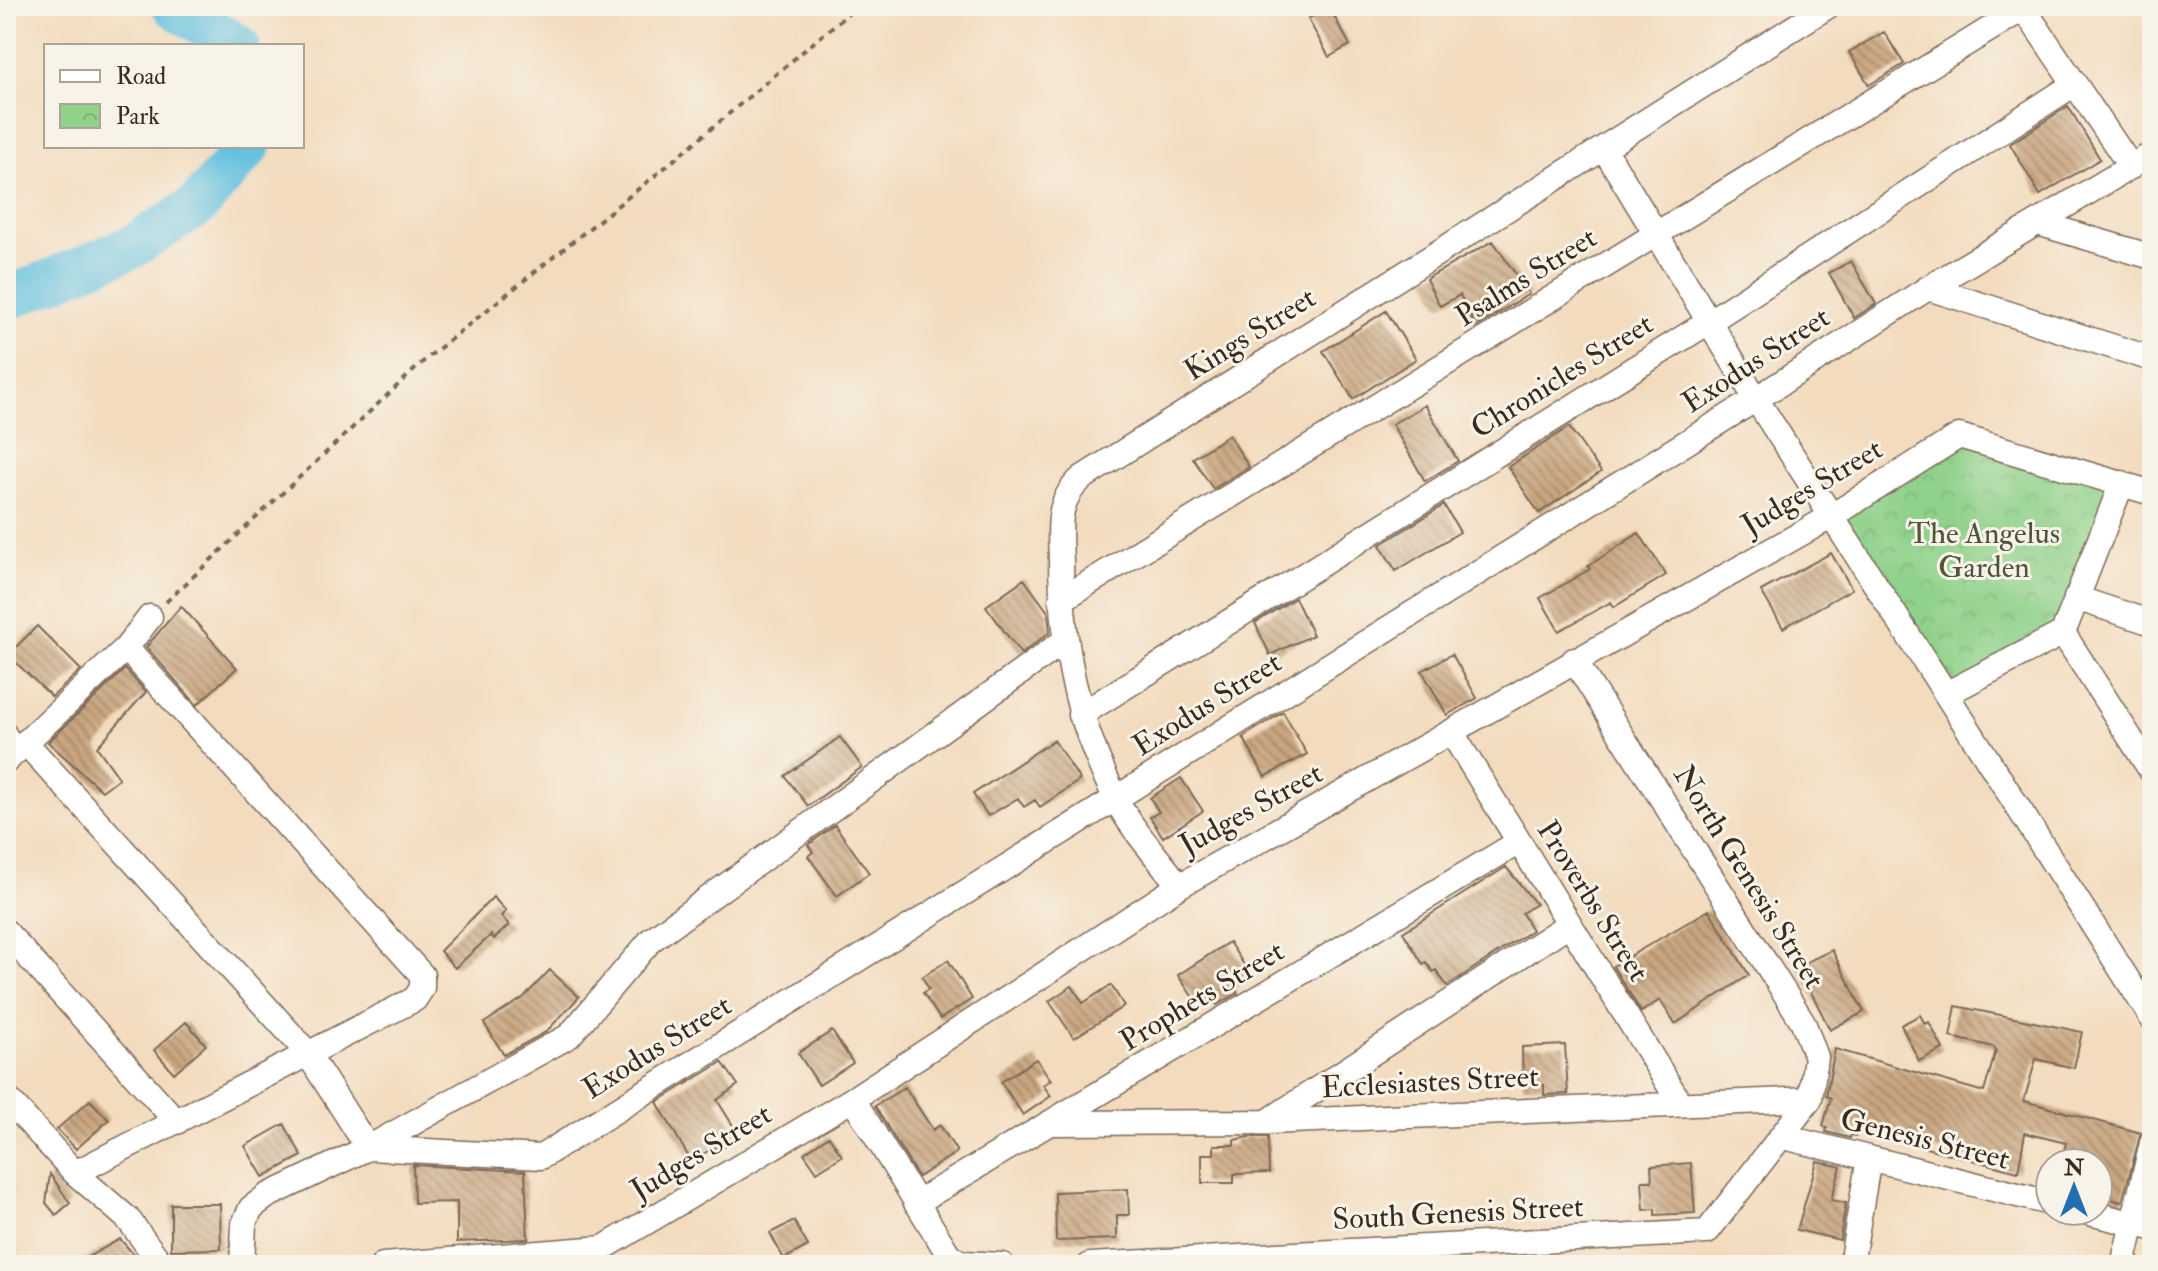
<svg xmlns="http://www.w3.org/2000/svg" width="2158" height="1271" viewBox="0 0 2158 1271" font-family="'IM FELL Double Pica',serif">
<style>
.park{fill:url(#park-crowns);stroke:#667e54;stroke-width:2}
.lines{fill:none;stroke-linecap:round;stroke-linejoin:round}
.river{stroke:#61c0df;stroke-width:44}
.building{fill:url(#building-back-hatch)}
.service-casing{stroke:#7b6856;stroke-width:15}
.minor-casing{stroke:#7b6856;stroke-width:27}
.path{stroke:#7b6856;stroke-width:4;stroke-dasharray:6 6;stroke-linecap:butt}
.service{stroke:#fff;stroke-width:12}
.minor{stroke:#fff;stroke-width:24}
.labels{text-anchor:middle;dominant-baseline:central;stroke-width:6;stroke-linejoin:round;paint-order:stroke}
.street-label{font-size:30px;fill:#3b2a1e;stroke:#f7f3e8}
.park-label{font-size:30px;fill:#505439;stroke:#f7f3e8}
</style>
<defs>
<pattern id="park-crowns" width="20" height="18" patternUnits="userSpaceOnUse" patternTransform="scale(2)"><rect width="20" height="18" fill="#90d28b"/><path d="M2 6a3 3 0 1 1 6 0M12 15a3 3 0 1 1 6 0" fill="none" stroke="#7db478"/></pattern>
<pattern id="building-back-hatch" width="6" height="6" patternUnits="userSpaceOnUse" patternTransform="scale(2)"><rect width="6" height="6" fill="#c9a680"/><path d="M-1 5l2 2M0 0l6 6M5-1l2 2" fill="none" stroke="#a48768"/></pattern>
</defs>
<rect width="100%" height="100%" fill="#f7f3e8"/>
<filter id="ink" filterUnits="userSpaceOnUse"><feTurbulence type="fractalNoise" baseFrequency=".0125" numOctaves="2"/><feDisplacementMap in="SourceGraphic" scale="16" xChannelSelector="R" yChannelSelector="G"/><feConvolveMatrix kernelMatrix="1 2 1 2 8 2 1 2 1" color-interpolation-filters="sRGB"/></filter>
<filter id="wash" filterUnits="userSpaceOnUse"><feTurbulence type="fractalNoise" baseFrequency=".006" numOctaves="4" result="noise"/><feDisplacementMap in="SourceGraphic" scale="32" xChannelSelector="R" yChannelSelector="G"/><feGaussianBlur stdDeviation="1.8" result="paint"/><feColorMatrix in="noise" values="0 0 0 0 0 0 0 0 0 0 0 0 0 0 0 0 0 1.4 0 .05"/><feComposite in="paint" operator="in"/></filter>
<g filter="url(#wash)">
<rect width="100%" height="100%" fill="#f3dbbe"/>
<path class="park" d="M 1961,440 L 2117,485 L 2060,626 L 1957,688 L 1841,511 Z"/>
<g class="lines">
<path class="river" d="M 174,6 L 238,46
M 6,299 L 132,247 L 197,206 L 249,146"/>
</g>
<g id="blocks">
<path class="building" d="M 1329,7 L 1350,45 L 1329,57 L 1308,19 Z
M 1884,32 L 1904,64 L 1869,85 L 1849,52 Z
M 2068,106 L 2100,159 L 2040,195 L 2010,144 Z
M 1493,241 L 1529,294 L 1476,327 L 1460,295 L 1440,306 L 1426,279 Z
M 1851,261 L 1876,304 L 1854,318 L 1829,273 Z
M 1386,311 L 1416,359 L 1353,399 L 1323,351 Z
M 1425,405 L 1458,461 L 1425,481 L 1392,424 Z
M 1569,427 L 1601,472 L 1539,513 L 1508,467 Z
M 1229,435 L 1249,467 L 1213,489 L 1193,458 Z
M 1444,505 L 1460,532 L 1396,571 L 1380,545 Z
M 1639,533 L 1666,575 L 1614,607 L 1611,602 L 1559,631 L 1540,598 L 1590,569 L 1588,566 Z
M 1831,553 L 1852,589 L 1783,628 L 1761,591 Z
M 1024,579 L 1048,612 L 1050,632 L 1021,654 L 986,606 Z
M 1295,598 L 1313,635 L 1270,655 L 1255,623 Z
M 181,606 L 237,668 L 197,705 L 146,647 Z
M 37,626 L 81,670 L 52,697 L 8,655 Z
M 1452,654 L 1477,698 L 1447,715 L 1422,671 Z
M 125,669 L 146,692 L 97,747 L 119,778 L 102,791 L 48,742 Z
M 1283,712 L 1307,754 L 1265,777 L 1243,737 Z
M 840,737 L 862,767 L 808,806 L 785,776 Z
M 1054,740 L 1080,780 L 1040,807 L 1035,800 L 1024,807 L 1018,798 L 988,816 L 973,794 Z
M 1181,778 L 1203,811 L 1163,837 L 1150,817 L 1159,812 L 1150,798 Z
M 835,825 L 869,873 L 837,896 L 808,856 L 813,852 L 808,845 Z
M 1506,867 L 1536,904 L 1522,913 L 1532,930 L 1447,986 L 1436,970 L 1433,972 L 1426,962 L 1423,964 L 1403,932 Z
M 493,897 L 506,911 L 501,916 L 509,925 L 494,939 L 491,935 L 455,968 L 440,951 Z
M 1709,910 L 1749,975 L 1675,1024 L 1660,1000 L 1641,1012 L 1613,966 Z
M 1229,942 L 1252,977 L 1234,988 L 1238,993 L 1217,1005 L 1212,997 L 1198,1005 L 1178,975 Z
M 1832,950 L 1864,1012 L 1830,1030 L 1798,966 Z
M 948,960 L 972,999 L 940,1019 L 923,993 L 929,989 L 922,977 Z
M 550,970 L 579,997 L 546,1032 L 504,1055 L 484,1023 L 523,998 Z
M 1111,985 L 1124,1006 L 1074,1038 L 1049,1001 L 1072,986 L 1083,1003 Z
M 1956,1006 L 2082,1032 L 2074,1068 L 2036,1059 L 2024,1101 L 2141,1133 L 2122,1202 L 2098,1196 L 2098,1163 L 2061,1163 L 2066,1143 L 2025,1133 L 2018,1172 L 1857,1130 L 1856,1136 L 1851,1135 L 1850,1138 L 1826,1132 L 1827,1128 L 1823,1126 L 1831,1098 L 1826,1096 L 1835,1049 L 1984,1092 L 1996,1050 L 1994,1047 L 1950,1037 Z
M 1920,1015 L 1925,1024 L 1929,1022 L 1943,1049 L 1919,1061 L 1901,1025 Z
M 186,1022 L 206,1045 L 174,1073 L 154,1050 Z
M 832,1031 L 853,1063 L 819,1085 L 798,1053 Z
M 1565,1045 L 1568,1094 L 1544,1095 L 1544,1085 L 1523,1085 L 1522,1047 Z
M 1036,1059 L 1051,1080 L 1043,1085 L 1051,1096 L 1023,1115 L 1001,1082 Z
M 722,1062 L 738,1085 L 717,1100 L 740,1137 L 718,1151 L 715,1147 L 691,1161 L 657,1102 Z
M 905,1087 L 933,1130 L 940,1125 L 957,1152 L 918,1177 L 875,1106 Z
M 90,1100 L 109,1120 L 76,1149 L 57,1129 Z
M 284,1124 L 302,1156 L 263,1177 L 245,1146 Z
M 829,1136 L 842,1156 L 817,1172 L 804,1153 Z
M 1249,1137 L 1268,1137 L 1269,1173 L 1234,1174 L 1234,1183 L 1202,1183 L 1202,1154 L 1214,1154 L 1214,1145 L 1234,1145 L 1234,1140 Z
M 1817,1161 L 1841,1167 L 1831,1200 L 1846,1203 L 1840,1240 L 1797,1230 Z
M 1691,1163 L 1695,1213 L 1655,1215 L 1655,1209 L 1644,1210 L 1642,1181 L 1652,1181 L 1651,1166 Z
M 413,1165 L 525,1171 L 528,1239 L 457,1242 L 457,1202 L 414,1203 Z
M 50,1174 L 70,1203 L 56,1215 L 46,1203 Z
M 1128,1189 L 1129,1215 L 1117,1215 L 1117,1239 L 1056,1241 L 1055,1192 Z
M 171,1204 L 220,1204 L 221,1249 L 171,1250 Z
M 794,1221 L 808,1246 L 784,1259 L 770,1233 Z
M 120,1239 L 143,1265 L 73,1265 Z"/>
</g>
</g>
<g filter="url(#ink)">
<use href="#blocks" fill-opacity="0" stroke="#7b6856" stroke-width="2"/>
<g class="lines">
<g class="service-casing">
<path id="service" d="M 6,726 L 19,747"/>
</g>
<g class="minor-casing">
<path id="minor" d="M 2022,6 L 2131,167
M 1605,150 L 1756,399 L 1946,694
M 2041,224 L 2152,257
M 1928,288 L 2152,359
M 2076,598 L 2152,623
M 1061,600 L 2024,8
M 2063,633 L 2122,483
M 1080,715 L 1710,321 L 2073,85
M 1452,733 L 1680,1103
M 25,742 L 306,1051 L 368,1148 L 541,1157 L 1756,399 L 1928,288 L 2152,154
M 6,761 L 126,648 L 150,617
M 2152,772 L 2063,633 L 1946,694 L 2152,1018
M 1179,886 C 1158,857 1130,828 1115,797 C 1076,719 1062,647 1061,561 C 1060,529 1055,501 1082,478 L 1828,6
M 6,932 L 177,1122
M 6,1097 L 75,1173 L 415,999 L 422,988 L 422,975 L 126,648
M 853,1099 L 950,1257 L 963,1263 L 1002,1265
M 1267,1122 L 1569,924
M 1053,1123 L 1267,1122 L 1810,1099
M 1784,1137 L 2050,1203
M 75,1173 L 128,1219 L 162,1265
M 916,1203 L 1519,842
M 2081,1211 L 2152,1228
M 242,1265 L 244,1224 L 251,1208 L 267,1196 L 368,1148 L 569,1036 L 651,940 L 1064,641
M 383,1265 L 603,1248 L 853,1099 L 1179,886 L 1832,516 L 1959,436 L 2152,493
M 1090,1265 L 1707,1232 L 1810,1099 L 1816,1057 L 1803,1022 L 1574,660
M 1851,1265 L 1869,1158
M 2123,1265 L 2152,1143"/>
</g>
<path class="path" d="M 166,602 L 426,359 L 662,170 L 857,6"/>
<use href="#service" class="service"/>
<use href="#minor" class="minor"/>
</g>
</g>
<g class="labels">
<g class="street-label">
<text transform="translate(1526 277) rotate(-32)">Psalms Street</text>
<text transform="translate(1250 334) rotate(-32)">Kings Street</text>
<text transform="translate(1756 360) rotate(-33)">Exodus Street</text>
<text transform="translate(1562 376) rotate(-32)">Chronicles Street</text>
<text transform="translate(1812 487) rotate(-31)">Judges Street</text>
<text transform="translate(1207 704) rotate(-32)">Exodus Street</text>
<text transform="translate(1251 809) rotate(-29)">Judges Street</text>
<text transform="translate(1749 877) rotate(58)">North Genesis Street</text>
<text transform="translate(1593 901) rotate(58)">Proverbs Street</text>
<text transform="translate(1202 996) rotate(-31)">Prophets Street</text>
<text transform="translate(657 1047) rotate(-32)">Exodus Street</text>
<text transform="translate(1430 1082) rotate(-3)">Ecclesiastes Street</text>
<text transform="translate(1925 1139) rotate(14)">Genesis Street</text>
<text transform="translate(701 1152) rotate(-31)">Judges Street</text>
<text transform="translate(1458 1213) rotate(-3)">South Genesis Street</text>
</g>
<g class="park-label">
<text x="1984" y="533">The Angelus<tspan x="1984" dy="34">Garden</tspan></text>
</g>
</g>
<rect width="2158" height="1271" fill="none" stroke="#f7f3e8" stroke-width="32"/>
<rect x="44" y="44" width="260" height="104" fill="#f7f3e8" stroke="#aca397" stroke-width="2"/>
<rect x="60" y="70" width="40" height="12" fill="#ffffff" stroke="#aca397" stroke-width="2"/>
<text x="116" y="84" font-size="24" fill="#3b2a1e">Road</text>
<rect x="60" y="104" width="40" height="24" fill="url(#park-crowns)" stroke="#aca397" stroke-width="2"/>
<text x="116" y="124" font-size="24" fill="#3b2a1e">Park</text>
<g transform="translate(2074 1187)"><circle r="38" fill="#f7f3e8" stroke="#aca397" stroke-width="2"/>
<path d="M0-6L14 30L0 20L-14 30Z" fill="#1f6fb2"/>
<text y="-12" font-size="22" font-weight="bold" text-anchor="middle" fill="#3b2a1e">N</text>
</g>
</svg>
